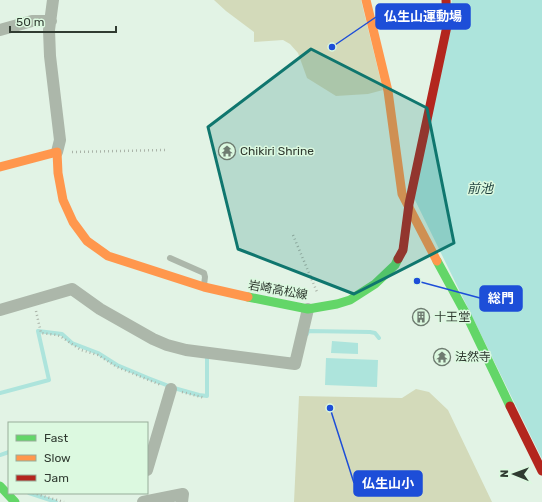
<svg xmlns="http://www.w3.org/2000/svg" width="542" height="502" viewBox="0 0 542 502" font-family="Rubik,'Noto Sans JP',sans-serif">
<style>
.green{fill:#d3daba}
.water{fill:#ade4dc}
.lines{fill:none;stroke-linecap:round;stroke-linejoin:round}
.stream{stroke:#ade4dc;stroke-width:4}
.path{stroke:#aab3a8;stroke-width:2.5;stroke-dasharray:1 3;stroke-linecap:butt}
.lane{stroke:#acb7aa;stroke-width:6}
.street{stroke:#acb7aa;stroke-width:12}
.fast{stroke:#63d668;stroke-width:9}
.slow{stroke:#ff974d;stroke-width:9}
.jam{stroke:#b3261e;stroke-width:9}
.marked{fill:#0f766e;fill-opacity:0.2;stroke:#0f766e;stroke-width:3;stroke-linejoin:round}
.labels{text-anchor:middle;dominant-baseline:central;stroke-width:3;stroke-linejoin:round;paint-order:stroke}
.poi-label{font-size:12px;fill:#303b31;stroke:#dcf9e0;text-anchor:start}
.street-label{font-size:12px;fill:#303b31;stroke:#dcf9e0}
.water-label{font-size:13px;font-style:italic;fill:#1d3f3d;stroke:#dcf9e0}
.leader{fill:none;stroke:#1d4ed8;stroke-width:1.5}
.callout-dot{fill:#1d4ed8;stroke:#dcf9e0;stroke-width:1.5}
.callout{fill:#1d4ed8;stroke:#1d4ed8;stroke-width:1.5}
.callout-label{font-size:13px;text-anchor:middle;font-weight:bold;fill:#fff}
</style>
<rect width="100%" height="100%" fill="#e2f3e5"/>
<path class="green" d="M 214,0 L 361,0 L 383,90 L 368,94 L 336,96 L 307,78 L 298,53 L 290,44 L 283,40 L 254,42 L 254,32 L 226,11 Z
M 416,389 L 429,392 L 448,410 L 492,502 L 294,502 L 299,396 L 402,398 Z"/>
<path class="water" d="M 452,0 L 542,0 L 542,459 L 414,198 Z
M 332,341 L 358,343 L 358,354 L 331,353 Z
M 326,358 L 378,360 L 377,387 L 325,385 Z"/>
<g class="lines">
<path class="stream" d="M 307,334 L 308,331 L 370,332 L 375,333 L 379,338
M 0,393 L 49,380 L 38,331 L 62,334 L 72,343 L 98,353 L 117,365 L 148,378 L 174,388 L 199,395 L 207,396 L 207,356 L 209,357
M 0,455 L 9,452
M 29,493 L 56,502"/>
<path class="path" d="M 72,152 L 165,150
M 293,235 L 317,292
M 36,311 L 41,333 L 57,335 L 60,336 L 81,350 L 98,355 L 117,367 L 161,385
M 182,392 L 205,398
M 33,493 L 64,502"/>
<path class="lane" d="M 170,258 L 204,273 L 205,277 L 204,285"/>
<path class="street" d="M 53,0 L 49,30 L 50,56 L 60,140 L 57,152
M 0,30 L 32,21 L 51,21
M 0,310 L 72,289 L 100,309 L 153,339 L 167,345 L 186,350 L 295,364 L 308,309
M 147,470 L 171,389
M 143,502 L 183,494 L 182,502"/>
<path class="fast" d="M 437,261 L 467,316 L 510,406
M 248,297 L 308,309 L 337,304 L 350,300 L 375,284 L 395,265 L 398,259
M 0,486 L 15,502"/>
<path class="slow" d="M 366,0 L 388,91 L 402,194 L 437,261
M 0,167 L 57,152 L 58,173 L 63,200 L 73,222 L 87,241 L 108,256 L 204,287 L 248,297"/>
<path class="jam" d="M 398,259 L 403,250 L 409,204 L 447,26 L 446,0
M 510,406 L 542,471"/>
</g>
<path class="marked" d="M 311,49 L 427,108 L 454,243 L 354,294 L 238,249 L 208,127 Z"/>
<defs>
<g id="temple-ring" transform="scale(0.9)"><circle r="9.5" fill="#dcf9e0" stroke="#6e7b70" stroke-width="1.5"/><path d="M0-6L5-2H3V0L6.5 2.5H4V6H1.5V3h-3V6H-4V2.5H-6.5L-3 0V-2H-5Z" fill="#6e7b70"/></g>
<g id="building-ring" transform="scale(0.9)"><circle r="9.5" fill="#dcf9e0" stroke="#6e7b70" stroke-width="1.5"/><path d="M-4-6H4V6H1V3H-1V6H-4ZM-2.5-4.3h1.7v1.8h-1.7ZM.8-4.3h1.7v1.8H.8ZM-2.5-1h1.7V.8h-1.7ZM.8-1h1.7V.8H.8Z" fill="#6e7b70"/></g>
</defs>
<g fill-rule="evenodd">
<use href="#temple-ring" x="227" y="151"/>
<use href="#building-ring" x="421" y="317"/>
<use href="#temple-ring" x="442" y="357"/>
</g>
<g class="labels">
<g class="poi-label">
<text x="240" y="151">Chikiri Shrine</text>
<text x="434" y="317">十王堂</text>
<text x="455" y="357">法然寺</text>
</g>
<g class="street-label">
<text transform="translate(278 290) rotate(10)">岩崎高松線</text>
</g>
<g class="water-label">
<text x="480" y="188">前池</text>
</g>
</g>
<path class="leader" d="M332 47L376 17M417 281L480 298M330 408L354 483"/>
<g class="callout-dot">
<circle cx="332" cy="47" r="4"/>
<circle cx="417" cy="281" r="4"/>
<circle cx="330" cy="408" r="4"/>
</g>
<g class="callout">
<rect x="376" y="4" width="94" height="25" rx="4"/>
<rect x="480" y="286" width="42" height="25" rx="4"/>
<rect x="354" y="471" width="68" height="25" rx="4"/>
</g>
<g class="callout-label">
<text x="423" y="21">仏生山運動場</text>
<text x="501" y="303">総門</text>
<text x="388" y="488">仏生山小</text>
</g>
<rect x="8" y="422" width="140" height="72" fill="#dcf9e0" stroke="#97ad9a"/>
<rect x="16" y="435" width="20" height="6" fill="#63d668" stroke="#97ad9a"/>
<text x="44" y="442" font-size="12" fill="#303b31">Fast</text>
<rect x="16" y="455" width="20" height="6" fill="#ff974d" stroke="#97ad9a"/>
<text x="44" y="462" font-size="12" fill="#303b31">Slow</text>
<rect x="16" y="475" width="20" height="6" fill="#b3261e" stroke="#97ad9a"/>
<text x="44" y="482" font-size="12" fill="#303b31">Jam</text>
<g transform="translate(514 474) rotate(271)" stroke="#dcf9e0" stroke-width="3" paint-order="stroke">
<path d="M0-3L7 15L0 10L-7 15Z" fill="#303b31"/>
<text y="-6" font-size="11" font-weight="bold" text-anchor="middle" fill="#303b31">N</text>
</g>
<path d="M10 26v6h106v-6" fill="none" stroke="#303b31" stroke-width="2"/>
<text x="16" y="26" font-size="12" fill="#303b31" stroke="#dcf9e0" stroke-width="3" paint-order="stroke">50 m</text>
</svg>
